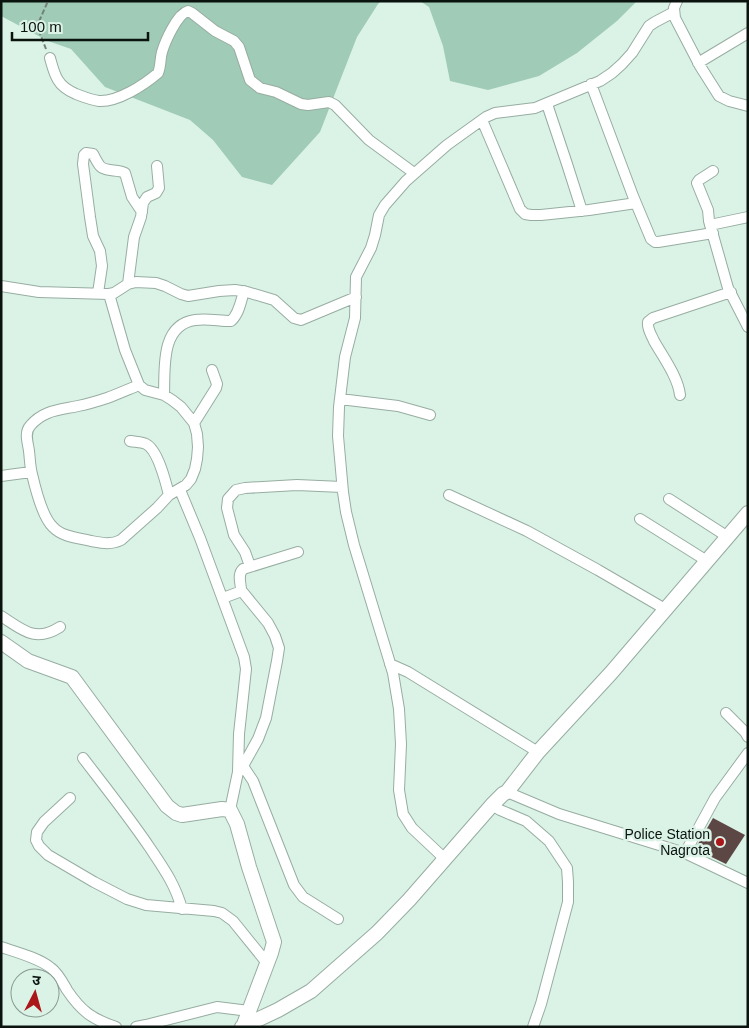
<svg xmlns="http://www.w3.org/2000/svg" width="749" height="1028" viewBox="0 0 749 1028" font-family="Arial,'Noto Sans Devanagari',sans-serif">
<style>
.green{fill:#a0cbb6}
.building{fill:#5c4744}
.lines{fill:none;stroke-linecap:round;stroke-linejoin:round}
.minor-casing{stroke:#97ada2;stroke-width:12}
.major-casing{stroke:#97ada2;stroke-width:16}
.path{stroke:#72827a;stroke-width:2;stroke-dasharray:5 2.5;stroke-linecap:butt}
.minor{stroke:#fff;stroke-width:10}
.major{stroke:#fff;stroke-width:14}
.poi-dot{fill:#aa1619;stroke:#dbf3e7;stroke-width:2}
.labels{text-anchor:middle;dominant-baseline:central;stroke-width:5;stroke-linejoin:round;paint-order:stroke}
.poi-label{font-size:14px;fill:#0b130f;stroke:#dbf3e7;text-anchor:end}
</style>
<rect width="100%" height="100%" fill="#dbf3e7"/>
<path class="green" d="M 1,1 L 381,1 L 378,4 L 357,37 L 320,132 L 272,185 L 242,177 L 213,140 L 190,120 L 105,87 L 71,49 L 48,41 L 1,16 Z
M 420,1 L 637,1 L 617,21 L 577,53 L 539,76 L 488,90 L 450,81 L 443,46 L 429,7 Z"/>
<path class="building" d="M 713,818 L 745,835 L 726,864 L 695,849 Z"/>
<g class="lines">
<g class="minor-casing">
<path id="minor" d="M 677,1 L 674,8 L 675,18 L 700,66 L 719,96 L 729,101 L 748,106
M 50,58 C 52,65 54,74 58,80 C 62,87 69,91 76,94 C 84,97 91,100 99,101 C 118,102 144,85 158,73 C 161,66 160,59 162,52 C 165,42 177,14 188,11 L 192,13 L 215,31 L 234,41 L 239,47 L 250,80 L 260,88 L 276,92 L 301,104 L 308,105 L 329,102 L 335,105 L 369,140 L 414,173
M 698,63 L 748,33
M 591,84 L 633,196 L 651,239 L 655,242 L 658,242 L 713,233
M 547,104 L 567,164 L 582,211
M 482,120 L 520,209 L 525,214 L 531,215 L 541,215 L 589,210 L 636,203
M 713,171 L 699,180 L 697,183 L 708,210 L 709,221 L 728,288 L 748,327
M 710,225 L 748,217
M 128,284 L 134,237 L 141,217 L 143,203 L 147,197 L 156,193 L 159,188 L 157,166
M 1,286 L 39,292 L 109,294 L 114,293 L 128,284 L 136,282 L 156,283 L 165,286 L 181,294 L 188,296 L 219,291 L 235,290 L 247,292 L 274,300 L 294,318 L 301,320 L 356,297
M 98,293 L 102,266 L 100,251 L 93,236 L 90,217 L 83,164 L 84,155 L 86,153 L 93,154 C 95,158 97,162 100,166 C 105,172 118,169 125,173 L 132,197 L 142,212
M 109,294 L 125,350 L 139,385 L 145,390 L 164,395 L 172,400 L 181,407 L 194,423 L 197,434 L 198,447 L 197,459 L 195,469 L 191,479 L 186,485 L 169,495 L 157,508 L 121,540 C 111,545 102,543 91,541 C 79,538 62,537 53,527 C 43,518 35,487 32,474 C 30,467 30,459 29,451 C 28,443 24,433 30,426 C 43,410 60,410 78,406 C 88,404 98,401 107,398 C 118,394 129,389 139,385
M 164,395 C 165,369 160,325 195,320 C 207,318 219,321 231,321 C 239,314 241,301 244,291
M 680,395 C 678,377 663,357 654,341 C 651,334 647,329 648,322 L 653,318 L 731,292
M 340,399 L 398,406 L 430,415
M 194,423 L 216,388 L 217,384 L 212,370
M 130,441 C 135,442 142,442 146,444 C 158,450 166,483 169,495
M 1,476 L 31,472
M 180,490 L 200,538 L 244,657 L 246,669 L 239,734 L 238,772 L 230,810
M 449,495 L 527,531 L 598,570 L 665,609
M 669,499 L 728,537
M 640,519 L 707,561
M 250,566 L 245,552 L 234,535 L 227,508 L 228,499 L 236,490 L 245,488 L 297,485 L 342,487
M 241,590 L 268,623 L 275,636 L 279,648 L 277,661 L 266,718 L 258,739 L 243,766
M 223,598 L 239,592 L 241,590 C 241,583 237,575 243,569 L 298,552
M 1,616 C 23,630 35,643 60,627
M 390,664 L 408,672 L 538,752
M 726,713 L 745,732 L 748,737
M 83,758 C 106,788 129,817 150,848 C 164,869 175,884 182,909
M 239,763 L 243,766 L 253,781 L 294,885 L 303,897 L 338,919
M 507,792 L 559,814 L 685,853 L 748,883
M 70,798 L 44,822 L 37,832 L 36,840 L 39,846 L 48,855 L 94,882 L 127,899 L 146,905 L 214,911 L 222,913 L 233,921 L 267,963
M 492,805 L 500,810 L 526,821 L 549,841 L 567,868 L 568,882 L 568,902 L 541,1004 L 533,1027
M 685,853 L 715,798 L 748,753
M 445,859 L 412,828 L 403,814 L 399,790 L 401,744 L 399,709 L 393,673 L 354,545 L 346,512 L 343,492 L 338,436 L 339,407 L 345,357 L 355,318 L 356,277 L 371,248 L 375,235 L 379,215 L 385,205 L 406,181 L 447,145 L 486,117 L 495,113 L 535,108 L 600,81 L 612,73 L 622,64 L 632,53 L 649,26 L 655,22 L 674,12
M 1,947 C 16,952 39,958 51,968 C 58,973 63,983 67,990 C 81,1011 92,1019 116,1027
M 136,1027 L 146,1025 L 217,1007 L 249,1011"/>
</g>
<g class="major-casing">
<path id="major" d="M 1,642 L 28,661 L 72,677 L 167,806 L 176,813 L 182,815 L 222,809 L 230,810 L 237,824 L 249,867 L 274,942 L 271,953 L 243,1027
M 242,1027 L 278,1010 L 311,991 L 377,933 L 409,900 L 492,805 L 503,794 L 507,792 L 538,752 L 611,673 L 748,513"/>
</g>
<path class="path" d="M 46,49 L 37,26 L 48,1"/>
<use href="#minor" class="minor"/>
<use href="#major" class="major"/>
</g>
<circle class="poi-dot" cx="720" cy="842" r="5"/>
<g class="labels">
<g class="poi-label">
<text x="710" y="834">Police Station<tspan x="710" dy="16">Nagrota</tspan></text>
</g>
</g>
<rect width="749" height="1028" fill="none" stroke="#0b130f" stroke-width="5"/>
<g transform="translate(35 993) rotate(6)"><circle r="24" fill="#dbf3e7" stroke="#889991"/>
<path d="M0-4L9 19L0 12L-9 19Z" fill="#aa1619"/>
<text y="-8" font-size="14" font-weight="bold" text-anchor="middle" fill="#0b130f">उ</text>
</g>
<path d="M12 32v8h136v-8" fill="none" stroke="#0b130f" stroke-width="2.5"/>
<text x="20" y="32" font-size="15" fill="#0b130f" stroke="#dbf3e7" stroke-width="4" paint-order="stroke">100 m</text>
</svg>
